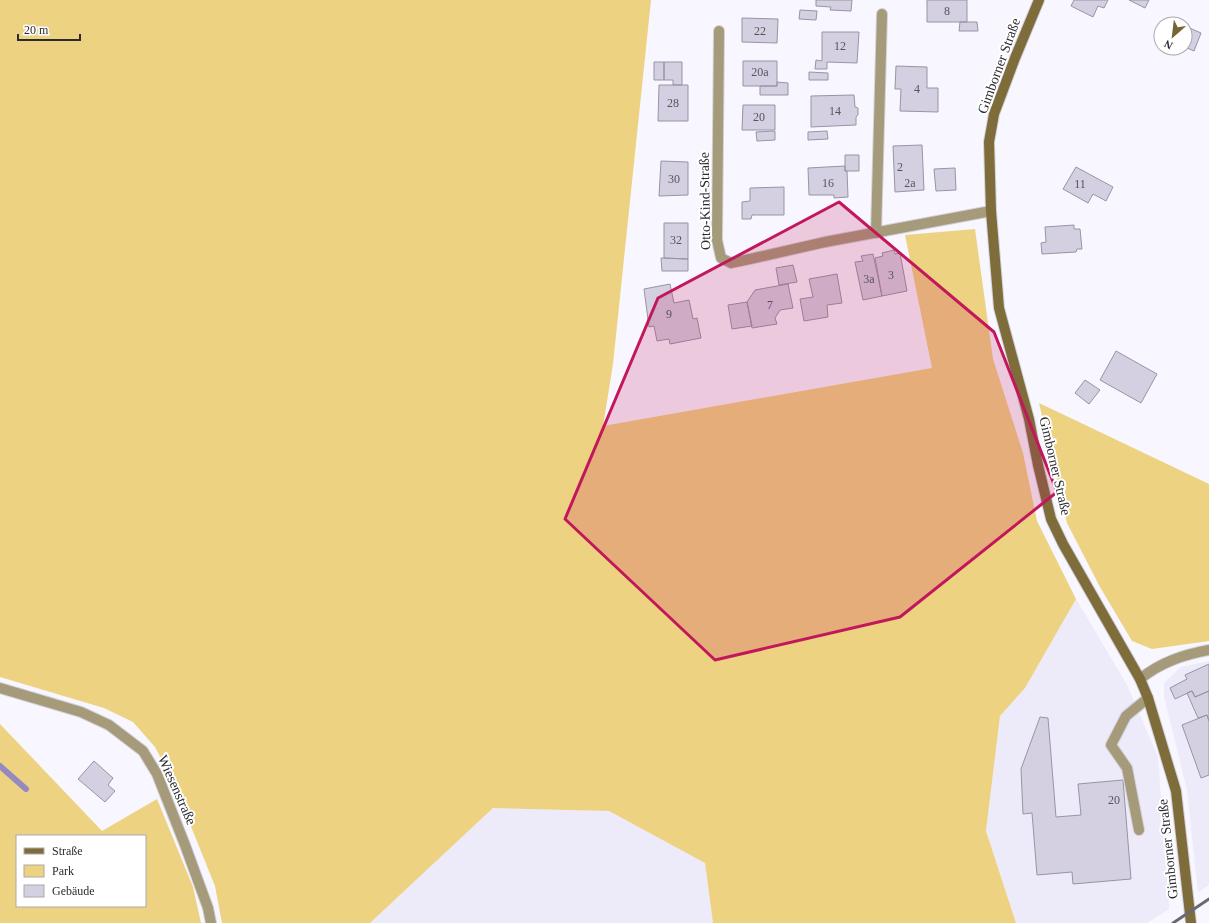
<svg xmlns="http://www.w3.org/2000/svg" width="1209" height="923" viewBox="0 0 1209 923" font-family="Georgia,serif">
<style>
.built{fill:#edeaf9}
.green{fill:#edd281;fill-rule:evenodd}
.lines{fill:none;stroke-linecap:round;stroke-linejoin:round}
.stream{stroke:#9689c0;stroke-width:6}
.building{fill:#d4d0e2;stroke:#9794a4}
.lane-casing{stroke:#d3d1d9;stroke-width:12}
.street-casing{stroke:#d3d1d9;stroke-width:12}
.secondary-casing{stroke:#d3d1d9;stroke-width:12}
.lane{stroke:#a59a79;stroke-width:10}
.street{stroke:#a59a79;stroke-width:10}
.secondary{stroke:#7e6d3b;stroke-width:10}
.rail{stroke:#6a6970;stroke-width:3}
.marked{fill:#c2185b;fill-opacity:0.2;stroke:#c2185b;stroke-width:3;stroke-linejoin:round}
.labels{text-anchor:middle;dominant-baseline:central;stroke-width:4;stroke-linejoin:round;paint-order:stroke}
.number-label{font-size:12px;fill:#55545c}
.street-label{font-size:14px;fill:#2b2a30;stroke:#fff}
</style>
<rect width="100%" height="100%" fill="#f8f6fe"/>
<path class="built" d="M 1076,599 L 1127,685 L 1158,757 L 1169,909 L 1147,923 L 1016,923 L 986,831 L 1000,716 L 1025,688 Z
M 1209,661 L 1209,885 L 1198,892 L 1187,790 L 1164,696 L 1164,683 L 1181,667 Z
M 493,808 L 609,811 L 705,863 L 713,923 L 370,923 Z"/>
<path class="green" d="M 0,0 L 651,0 L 613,364 L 603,426 L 932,368 L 905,235 L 975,229 L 993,359 L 1023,453 L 1037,521 L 1076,599 L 1025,688 L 1000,716 L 986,831 L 1016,923 L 713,923 L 705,863 L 609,811 L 493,808 L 370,923 L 222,923 L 215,886 L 171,777 L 155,747 L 133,722 L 104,708 L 0,677 Z
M 1039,403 L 1209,484 L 1209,641 L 1152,649 L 1132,641 L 1100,587 L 1067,523 Z
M 0,724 L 102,831 L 157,799 L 193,887 L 201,923 L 0,923 ZM 17,836 L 145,836 L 145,906 L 17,906 Z"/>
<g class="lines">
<path class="stream" d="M 0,766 L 26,789"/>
</g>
<path class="building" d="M 816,0 L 852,0 L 851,11 L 830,10 L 831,7 L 816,6 Z
M 927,0 L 967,0 L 967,22 L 927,22 Z
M 1074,0 L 1108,0 L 1104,8 L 1098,6 L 1093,17 L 1071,6 Z
M 1129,0 L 1149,0 L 1145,8 Z
M 800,10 L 817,11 L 816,20 L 799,19 Z
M 742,18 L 778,19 L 777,43 L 742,42 Z
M 960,22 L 977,22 L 978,31 L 959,31 Z
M 1185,26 L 1201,33 L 1194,51 L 1185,47 Z
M 822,32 L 859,32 L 857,63 L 827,62 L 827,69 L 815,69 L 816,60 L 822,61 Z
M 743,61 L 777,61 L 777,86 L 743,86 Z
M 654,62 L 664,62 L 664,80 L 654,80 Z
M 664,62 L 682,62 L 682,85 L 673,85 L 673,80 L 664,80 Z
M 896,66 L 927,67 L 927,88 L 938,88 L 938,112 L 900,111 L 901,89 L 895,89 Z
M 809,72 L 828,73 L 828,80 L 809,80 Z
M 777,82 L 788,83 L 788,95 L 760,95 L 760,86 L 777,86 Z
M 659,85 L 688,85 L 688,121 L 658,121 Z
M 854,95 L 855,107 L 858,108 L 858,115 L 856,117 L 856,125 L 811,127 L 811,96 Z
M 743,105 L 775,105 L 775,130 L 742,130 Z
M 775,131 L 775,140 L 757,141 L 756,132 Z
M 827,131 L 828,139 L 808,140 L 808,132 Z
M 922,145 L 924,190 L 895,192 L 893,146 Z
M 845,155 L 859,155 L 859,171 L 845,171 Z
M 661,161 L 688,162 L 688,195 L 659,196 Z
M 845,166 L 845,171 L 847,171 L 848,197 L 834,198 L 834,195 L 809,195 L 808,168 Z
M 1076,167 L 1113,187 L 1106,201 L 1093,194 L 1088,203 L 1063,189 Z
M 955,168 L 956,190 L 936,191 L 934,169 Z
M 784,187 L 784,215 L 752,215 L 751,219 L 742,219 L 742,202 L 750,201 L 750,188 Z
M 664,223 L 688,223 L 688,259 L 664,258 Z
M 1074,225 L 1074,229 L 1080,229 L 1082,249 L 1077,249 L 1076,252 L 1042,254 L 1041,243 L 1046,242 L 1045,227 Z
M 894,250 L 895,254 L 900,253 L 907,291 L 882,296 L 875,258 L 883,256 L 882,253 Z
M 873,254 L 882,296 L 863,300 L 855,262 L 863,261 L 861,256 Z
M 661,258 L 688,259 L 688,271 L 662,271 Z
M 793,265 L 797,282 L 779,285 L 776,268 Z
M 837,274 L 842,303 L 827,305 L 828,317 L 804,321 L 800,299 L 813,297 L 809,279 Z
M 670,284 L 674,303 L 689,300 L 693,319 L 697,318 L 701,338 L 670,344 L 669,339 L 657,341 L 654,326 L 649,327 L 644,289 Z
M 788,284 L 793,308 L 780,310 L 775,318 L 777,324 L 752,328 L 747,302 L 755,290 Z
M 747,302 L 752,326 L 732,329 L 728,305 Z
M 1116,351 L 1157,374 L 1141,403 L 1100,380 Z
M 1085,380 L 1100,390 L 1089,404 L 1075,393 Z
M 1209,664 L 1209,691 L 1195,697 L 1192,691 L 1175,699 L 1170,688 L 1187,679 L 1185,675 Z
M 1192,691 L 1195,697 L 1209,691 L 1209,721 L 1207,715 L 1198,718 L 1187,693 Z
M 1207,715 L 1209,721 L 1209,775 L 1201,778 L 1182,725 Z
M 1040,717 L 1048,718 L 1056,817 L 1081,815 L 1078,784 L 1123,780 L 1131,879 L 1073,884 L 1072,872 L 1037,875 L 1032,813 L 1023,814 L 1021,769 Z
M 94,761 L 113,778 L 108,785 L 115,791 L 105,802 L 78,779 Z"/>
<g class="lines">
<g class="lane-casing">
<path id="lane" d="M 1139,830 L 1127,768 L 1111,745 L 1126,716 L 1148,698"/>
</g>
<g class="street-casing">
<path id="street" d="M 719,31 L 717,240 L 721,258 L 731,263 L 750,259 L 825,242 L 991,211
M 876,233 L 882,14
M 1140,679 C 1161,662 1183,655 1209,650
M 0,688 L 81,712 L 109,725 L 143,751 L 157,774 L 185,845 L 208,908 L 211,923"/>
</g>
<g class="secondary-casing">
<path id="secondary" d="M 1039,0 L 1015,58 L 994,114 L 989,142 L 991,211 L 999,308 L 1029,419 L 1038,465 L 1051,519 L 1063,544 L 1140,679 L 1148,698 L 1176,791 L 1191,923"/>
</g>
<use href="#lane" class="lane"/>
<use href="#street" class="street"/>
<use href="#secondary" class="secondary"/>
<path class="rail" d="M 1173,923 L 1209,899"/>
</g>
<path class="marked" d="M 839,202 L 994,332 L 1057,492 L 900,617 L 715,660 L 565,519 L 658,298 Z"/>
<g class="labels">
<g class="number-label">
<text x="947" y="11">8</text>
<text x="760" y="31">22</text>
<text x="840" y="46">12</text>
<text x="760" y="72">20a</text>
<text x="917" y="89">4</text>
<text x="673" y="103">28</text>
<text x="835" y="111">14</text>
<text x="759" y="117">20</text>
<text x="900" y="167">2</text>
<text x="674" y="179">30</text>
<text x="828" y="183">16</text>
<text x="910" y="183">2a</text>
<text x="1080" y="184">11</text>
<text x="676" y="240">32</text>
<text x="891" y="275">3</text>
<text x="869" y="279">3a</text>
<text x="770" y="305">7</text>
<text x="669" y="314">9</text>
<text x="1114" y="800">20</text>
</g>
<g class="street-label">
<text transform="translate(999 66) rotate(-70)">Gimborner Straße</text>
<text transform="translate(705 201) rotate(-91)">Otto-Kind-Straße</text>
<text transform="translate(1055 466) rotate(77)">Gimborner Straße</text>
<text transform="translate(177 790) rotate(66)">Wiesenstraße</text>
<text transform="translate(1168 849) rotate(-96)">Gimborner Straße</text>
</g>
</g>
<rect x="16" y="835" width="130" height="72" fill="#ffffff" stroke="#aaaaac"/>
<rect x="24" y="848" width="20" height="6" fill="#7e6d3b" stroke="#aaaaac"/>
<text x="52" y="855" font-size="12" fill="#2b2a30">Straße</text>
<rect x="24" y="865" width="20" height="12" fill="#edd281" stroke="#aaaaac"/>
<text x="52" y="875" font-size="12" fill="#2b2a30">Park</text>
<rect x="24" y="885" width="20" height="12" fill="#d4d0e2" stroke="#aaaaac"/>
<text x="52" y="895" font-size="12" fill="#2b2a30">Gebäude</text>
<g transform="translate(1173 36) rotate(208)"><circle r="19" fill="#ffffff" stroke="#aaaaac"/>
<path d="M0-3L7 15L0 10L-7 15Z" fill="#756532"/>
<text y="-6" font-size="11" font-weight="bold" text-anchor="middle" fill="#2b2a30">N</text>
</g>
<path d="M18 34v6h62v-6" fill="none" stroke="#2b2a30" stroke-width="2"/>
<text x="24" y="34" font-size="12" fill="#2b2a30" stroke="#ffffff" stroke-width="3" paint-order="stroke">20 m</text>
</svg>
